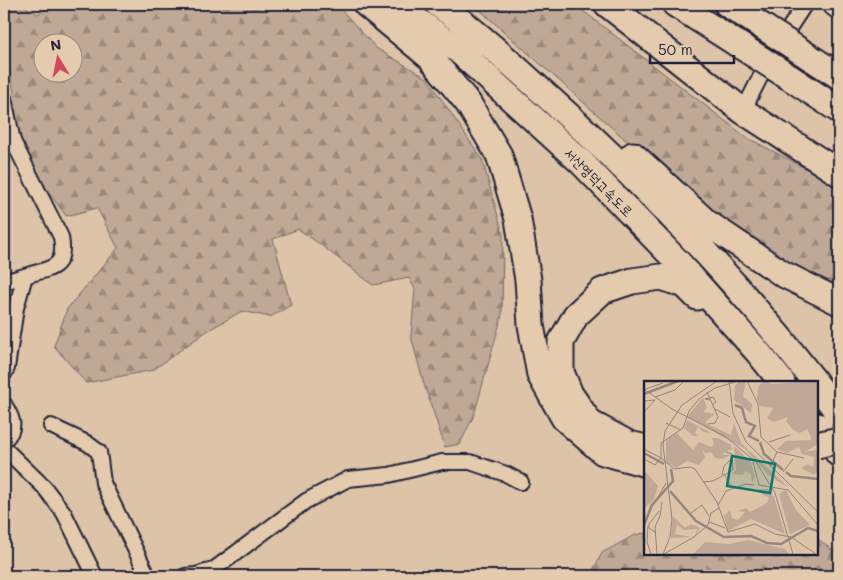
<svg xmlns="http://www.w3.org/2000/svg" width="843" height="580" viewBox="0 0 843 580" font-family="Mali,'Poor Story',sans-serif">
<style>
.forest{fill:url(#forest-firs);stroke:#706668;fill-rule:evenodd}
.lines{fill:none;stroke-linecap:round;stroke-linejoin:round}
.street-casing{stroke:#22223b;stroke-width:18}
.highway-casing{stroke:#22223b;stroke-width:29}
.street{stroke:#e5cbad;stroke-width:14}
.highway{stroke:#e5cbad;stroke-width:25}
.highway-bridge-casing{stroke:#22223b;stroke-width:29;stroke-linecap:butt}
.highway-bridge{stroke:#e5cbad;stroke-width:25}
.labels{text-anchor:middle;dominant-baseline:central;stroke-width:4.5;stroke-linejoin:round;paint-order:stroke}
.street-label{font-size:14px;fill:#22223b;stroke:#e5cbad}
.inset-river{fill:none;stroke:#95867f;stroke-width:2.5}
.inset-road{fill:none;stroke:#92837c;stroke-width:1}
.view{fill:#0f766e;fill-opacity:0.15;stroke:#0f766e;stroke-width:2.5}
.inset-edge{fill:none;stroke:#22223b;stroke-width:2.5}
</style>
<defs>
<pattern id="forest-firs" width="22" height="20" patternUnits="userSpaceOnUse" patternTransform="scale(1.25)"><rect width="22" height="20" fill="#bfa996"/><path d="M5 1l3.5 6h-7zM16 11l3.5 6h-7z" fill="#9b897c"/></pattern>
</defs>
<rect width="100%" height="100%" fill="#ddc4a8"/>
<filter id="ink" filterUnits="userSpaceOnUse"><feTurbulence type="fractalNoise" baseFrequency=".02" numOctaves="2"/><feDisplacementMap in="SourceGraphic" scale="10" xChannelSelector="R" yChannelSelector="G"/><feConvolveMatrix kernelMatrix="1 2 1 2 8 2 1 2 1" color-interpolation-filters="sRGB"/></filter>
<g filter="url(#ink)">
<path class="forest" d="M 4,4 L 21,4 L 38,14 L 53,4 L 336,4 L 376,48 L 427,78 L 482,159 L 503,234 L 502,315 L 474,415 L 460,444 L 445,447 L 423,381 L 411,336 L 415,289 L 409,278 L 373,285 L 321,245 L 298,229 L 273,239 L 291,305 L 270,317 L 242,311 L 207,331 L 153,370 L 86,383 L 54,346 L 67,309 L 118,248 L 97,208 L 66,216 L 35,173 L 17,129 L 14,93 L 4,42 ZM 42,42 L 72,42 L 72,72 L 42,72 Z
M 473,4 L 574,4 L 746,137 L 839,186 L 839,289 L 756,243 L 683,191 Z
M 645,533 L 646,554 L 817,554 L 817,538 L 839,556 L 839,576 L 590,576 L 602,553 L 635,535 Z"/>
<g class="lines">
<g class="street-casing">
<path id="street" d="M 4,98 L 13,141 L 61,237 C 66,265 55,268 31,274 C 22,277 13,279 4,282
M 743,111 L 772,54 L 805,4
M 4,374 L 7,368 L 16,308 L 25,276
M 4,404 C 12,417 18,428 4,440
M 51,426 L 87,443 L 99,452 L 103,483 L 148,576
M 4,448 L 44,487 L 64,513 L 95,576
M 185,576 L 196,575 L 213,570 L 306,501 L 348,479 L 389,475 L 442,462 L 470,462 L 506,474 L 521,482"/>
</g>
<g class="highway-casing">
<path id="highway" d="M 366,4 L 431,58 L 468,103 L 499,155 L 518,219 L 528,280 L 531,325 L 540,375 L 564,418 L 603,452 L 646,464
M 395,4 L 459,51 L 581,162 L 677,261 L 757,351 L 782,382
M 438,4 C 477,32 513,65 548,97 C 645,184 735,279 815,382
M 607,4 L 743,111 L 839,173
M 675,4 L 736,43
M 727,4 L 754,21
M 836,4 L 839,6
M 808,56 L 839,76
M 789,77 L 839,110
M 633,155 L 707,223 L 783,274 L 839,302
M 817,385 L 839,414
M 817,426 L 839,454
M 646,448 L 629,444 L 590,423 L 570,394 L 561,372 L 561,342 L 576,315 L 602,291 L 632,281 L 661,277 L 685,285 L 697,297"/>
</g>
<use href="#street" class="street"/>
<use href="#highway" class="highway"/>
<g class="highway-bridge-casing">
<path id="highway-bridge" d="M 754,21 L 808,56
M 736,43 L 789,77
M 817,445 L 839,440"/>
</g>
<use href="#highway-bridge" class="highway-bridge"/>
</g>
</g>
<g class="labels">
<g class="street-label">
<text transform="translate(599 182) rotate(45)">서산영덕고속도로</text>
</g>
</g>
<g transform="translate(644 381)">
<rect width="174" height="174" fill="#ddc4a8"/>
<path d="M 95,0 L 102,0 L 99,15 L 108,23 L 107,32 L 90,19 L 91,5 ZM 120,0 L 128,3 L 174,0 L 174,63 L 161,71 L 172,69 L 174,72 L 174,90 L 170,94 L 157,87 L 164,83 L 169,86 L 170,76 L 158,73 L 155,66 L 143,72 L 133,68 L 142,60 L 167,59 L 167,56 L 163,48 L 156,52 L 149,49 L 142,40 L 144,36 L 130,41 L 123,37 L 129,27 L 116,25 L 113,18 L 114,6 ZM 59,16 L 63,27 L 59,31 L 71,33 L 62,40 L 63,43 L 87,54 L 90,42 L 97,62 L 145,107 L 124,94 L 101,68 L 43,36 ZM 43,39 L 67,52 L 59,51 L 54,46 L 51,52 L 54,55 L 49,55 L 40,47 ZM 33,52 L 49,69 L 55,61 L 67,66 L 70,64 L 68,57 L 74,57 L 87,64 L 88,68 L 78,73 L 87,74 L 79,78 L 71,77 L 67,71 L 61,72 L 58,68 L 61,76 L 55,84 L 43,80 L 32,87 L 22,81 L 22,59 ZM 90,65 L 107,81 L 111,96 L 108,102 L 107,93 L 101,90 L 99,94 L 88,93 L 92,89 ZM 0,89 L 14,105 L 10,118 L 1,127 ZM 116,108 L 124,108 L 130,116 L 141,153 L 107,138 L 84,150 L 80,135 L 86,129 L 88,137 L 94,139 L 101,131 L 93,130 L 102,127 L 106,131 L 123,122 L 125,117 L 114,111 ZM 142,109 L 152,129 L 166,144 L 146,153 L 135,113 ZM 29,135 L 41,147 L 47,143 L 56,147 L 51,155 L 53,148 L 40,149 L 33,144 L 31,153 L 48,156 L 27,157 ZM 104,159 L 141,168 L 145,173 L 49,173 L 61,161 L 85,163 Z" fill="#bfa996"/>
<path class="inset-river" d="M 0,13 L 34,0M 91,24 L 98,27 L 102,41 L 111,45 L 105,55 L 115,60M 116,61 L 120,73 L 139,89M 0,72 L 20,83M 142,91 L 147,95 L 174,98M 26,110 L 52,140 L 80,156 L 107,155 L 123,162 L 137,163 L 164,147 L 174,150M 0,144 L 8,124 L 29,100 L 27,88"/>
<path class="inset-road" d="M 85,0 L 89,32 L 102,61 L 174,131M 94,0 L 71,7 L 56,17 L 45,30 L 39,47 L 17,62 L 17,77 L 30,88 L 46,86 L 51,88 L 73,121 L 84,151 L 111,143 L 131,153 L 147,156 L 172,173M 103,0 L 114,23 L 117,56 L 133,71 L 126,86M 0,8 L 28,28 L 82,56 L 112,81 L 131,112 L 149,173M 2,8 L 19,2M 63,11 L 74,36 L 71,42 L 64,43M 11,16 L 31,9 L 40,0M 66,19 L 61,18 L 69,16 L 72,21 L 68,24M 0,20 L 11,19 L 0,31M 71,28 L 86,36M 22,42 L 37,49M 125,61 L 146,54M 0,68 L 17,77 L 11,84 L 0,78M 133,71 L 160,77M 109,81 L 115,104 L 144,109 L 174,144M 139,91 L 149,78M 80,93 L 88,107M 78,94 L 80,85 L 87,78M 59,101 L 69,100 L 89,89 L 88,73 L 82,71M 14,116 L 22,102M 74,124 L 82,110 L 102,103 L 110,104M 47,132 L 58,124 L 65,135M 65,141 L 81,147M 4,145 L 3,161 L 7,173M 12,152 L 5,147 L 5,143 L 15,130M 13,173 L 11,146 L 16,135 L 18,121M 19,173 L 26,156 L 28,138 L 19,64 L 21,50 L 38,24 L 73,0M 20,173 L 50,156 L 64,144 L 67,132 L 75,127"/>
<path class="view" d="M 88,75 L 131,83 L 126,112 L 83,105 Z"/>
<rect width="174" height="174" class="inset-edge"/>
</g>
<rect width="843" height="580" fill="none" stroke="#e5cbad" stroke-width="20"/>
<rect x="10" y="10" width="823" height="560" fill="none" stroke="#22223b" stroke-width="2" filter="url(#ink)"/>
<g transform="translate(58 58) rotate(350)"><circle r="24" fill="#e5cbad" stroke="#97877f"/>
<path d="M0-4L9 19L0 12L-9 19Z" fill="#d1495b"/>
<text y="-8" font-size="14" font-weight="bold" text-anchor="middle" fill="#22223b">N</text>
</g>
<path d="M650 55v8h84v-8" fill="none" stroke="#22223b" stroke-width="2.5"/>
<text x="658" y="55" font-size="15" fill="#22223b" stroke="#e5cbad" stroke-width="4" paint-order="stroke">50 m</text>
</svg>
